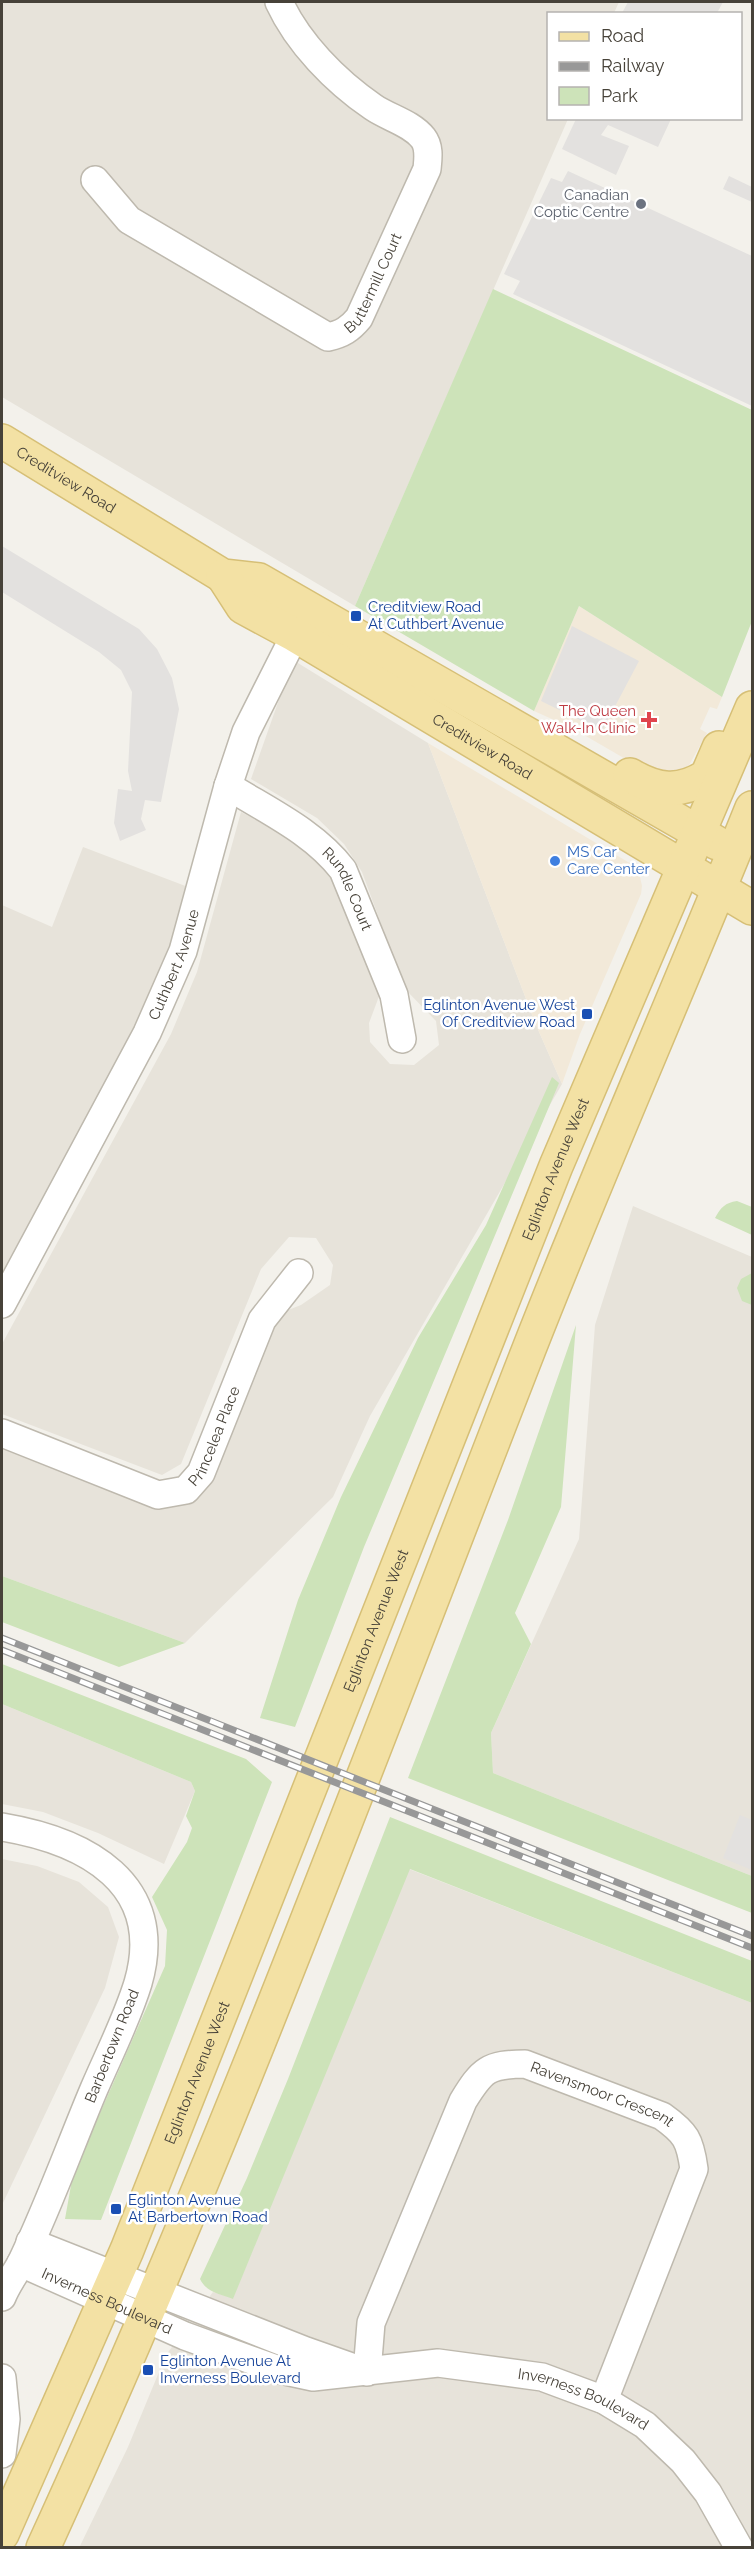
<svg xmlns="http://www.w3.org/2000/svg" width="754" height="2549" viewBox="0 0 754 2549" font-family="Raleway,sans-serif">
<style>
.residential{fill:#e7e3da}
.commercial{fill:#f2e9d9}
.green{fill:#cde3b9}
.parking{fill:#e3e1df}
.lines{fill:none;stroke-linecap:round;stroke-linejoin:round}
.minor-casing{stroke:#beb9ae;stroke-width:30}
.major-casing{stroke:#d6bf76;stroke-width:36}
.minor{stroke:#fff;stroke-width:27}
.major{stroke:#f3e1a4;stroke-width:33}
.rail-casing{stroke:#989898;stroke-width:7}
.rail{stroke:#fff;stroke-width:4.5;stroke-dasharray:14;stroke-linecap:butt}
.worship-dot{fill:#6b7280;stroke:#fff;stroke-width:2}
.transit-dot{fill:#1a4fb4;stroke:#fff;stroke-width:2}
.health-dot{fill:#e0444e;stroke:#fff;stroke-width:2}
.shop-dot{fill:#3f7fe0;stroke:#fff;stroke-width:2}
.labels{text-anchor:middle;dominant-baseline:central;stroke-width:5;stroke-linejoin:round;paint-order:stroke}
.worship-label{font-size:15px;fill:#5b616d;stroke:#fff;text-anchor:end}
.street-label{font-size:15px;fill:#474239;stroke:#fff}
.transit-label{font-size:15px;fill:#164399;stroke:#fff;text-anchor:start}
.health-label{font-size:15px;fill:#be3a42;stroke:#fff;text-anchor:end}
.shop-label{font-size:15px;fill:#366cbe;stroke:#fff;text-anchor:start}
</style>
<rect width="100%" height="100%" fill="#f3f1eb"/>
<path class="residential" d="M 2,2 L 619,2 L 614,13 L 548,14 L 548,118 L 568,119 L 355,606 L 2,397 Z
M 293,660 L 428,743 L 536,1025 L 562,1084 L 370,1416 L 333,1497 L 185,1643 L 2,1576 L 2,1446 L 178,1498 L 278,1314 L 301,1305 L 330,1285 L 333,1265 L 316,1238 L 289,1237 L 261,1269 L 181,1464 L 162,1475 L 2,1414 L 2,1344 L 171,1034 L 197,972 L 241,812 L 304,843 L 332,877 L 381,991 L 369,1023 L 370,1042 L 390,1064 L 414,1065 L 439,1045 L 436,1021 L 405,989 L 362,872 L 344,844 L 317,818 L 251,779 Z
M 83,847 L 188,887 L 158,989 L 2,1290 L 2,905 L 52,927 Z
M 633,1206 L 752,1257 L 752,1876 L 493,1773 L 491,1733 L 579,1539 L 595,1325 Z
M 2,1704 L 191,1782 L 195,1791 L 164,1864 L 98,1833 L 43,1812 L 2,1804 Z
M 2,1859 L 37,1866 L 79,1882 L 108,1907 L 119,1937 L 105,1988 L 2,2205 Z
M 409,1869 L 752,2003 L 752,2547 L 79,2548 L 128,2447 L 166,2355 L 213,2292 L 233,2298 Z"/>
<path class="commercial" d="M 579,606 L 722,697 L 717,709 L 710,707 L 700,729 L 707,733 L 688,767 L 671,775 L 641,768 L 572,728 L 534,711 Z
M 428,743 L 638,868 L 642,886 L 641,894 L 580,1034 L 562,1084 L 536,1025 Z"/>
<path class="green" d="M 493,289 L 752,410 L 752,621 L 722,697 L 579,606 L 534,711 L 355,606 Z
M 552,1077 L 559,1083 L 364,1547 L 295,1727 L 260,1718 L 298,1600 L 341,1497 L 418,1338 L 486,1225 Z
M 737,1201 L 752,1207 L 752,1235 L 715,1218 C 721,1207 725,1203 737,1201 Z
M 752,1273 L 752,1305 L 742,1301 L 737,1288 L 741,1279 Z
M 576,1325 L 561,1507 L 515,1613 L 531,1644 L 491,1733 L 493,1773 L 752,1876 L 752,1913 L 408,1778 L 508,1520 Z
M 2,1576 L 185,1643 L 119,1667 L 2,1622 Z
M 2,1664 L 246,1759 L 272,1782 L 101,2220 L 65,2219 L 73,2174 L 165,1966 L 167,1930 L 152,1897 L 187,1842 L 192,1828 L 186,1816 L 195,1791 L 191,1782 L 2,1704 Z
M 390,1817 L 752,1961 L 752,2003 L 410,1869 L 233,2299 C 220,2294 206,2292 200,2279 L 247,2178 L 288,2079 Z"/>
<path class="parking" d="M 628,2 L 723,2 L 717,13 L 622,13 Z
M 576,119 L 576,118 L 671,119 L 658,147 L 608,125 L 601,135 L 629,146 L 616,175 L 562,149 Z
M 568,171 L 752,256 L 752,406 L 513,294 L 520,281 L 504,274 L 551,178 L 562,182 Z
M 729,176 L 752,187 L 752,202 L 723,189 Z
M 2,546 L 139,629 L 157,649 L 172,678 L 179,709 L 161,802 L 145,800 L 141,819 L 146,830 L 120,841 L 114,823 L 118,789 L 132,791 L 128,771 L 132,692 L 121,670 L 99,652 L 2,592 Z
M 572,626 L 639,661 L 602,731 L 541,701 Z
M 740,1815 L 752,1820 L 752,1870 L 723,1858 Z"/>
<g class="lines">
<g class="minor-casing">
<g id="minor">
<path id="s1" d="M 95,180 L 129,220 L 328,337 C 342,334 350,329 359,318 L 427,169 C 428,159 430,147 423,138 C 411,123 389,118 373,107 C 335,81 298,43 279,2"/>
<path id="s2" d="M 228,786 C 268,811 314,832 343,870 L 394,995 L 402,1039"/>
<path id="s3" d="M 2,1304 L 147,1033 L 183,951 L 228,786 L 246,732 L 304,617"/>
<path id="s4" d="M 2,1433 L 158,1495 L 186,1490 L 201,1473 L 262,1320 L 299,1273"/>
<path d="M 2,1827 C 85,1841 167,1883 138,1983 C 127,2019 109,2054 94,2089 C 70,2146 49,2205 22,2261 C 16,2273 7,2284 2,2297"/>
<path d="M 30,2242 L 306,2351 L 357,2369"/>
<path id="s5" d="M 21,2263 L 185,2336 L 276,2369 L 313,2377 L 438,2363 L 542,2377 L 604,2400 L 645,2425 L 683,2461 L 708,2493 L 739,2548"/>
<path id="s6" d="M 367,2372 L 371,2323 L 463,2101 C 482,2070 488,2064 525,2064 L 662,2116 C 686,2133 690,2140 694,2169 L 604,2400"/>
<path d="M 2,2378 L 6,2419 L 2,2454"/>
</g>
</g>
<g class="major-casing">
<g id="major">
<path id="s7" d="M 2,441 L 223,576 L 259,580 L 717,843"/>
<path id="s8" d="M 223,576 L 243,607 L 295,635 L 752,908"/>
<path d="M 630,775 C 657,791 679,794 707,776 L 719,748"/>
<path id="s9" d="M 2,2534 L 127,2250 L 556,1166 L 752,708"/>
<path d="M 43,2548 C 223,2156 372,1751 529,1349 C 600,1168 679,989 752,808"/>
</g>
</g>
<use href="#minor" class="minor"/>
<use href="#major" class="major"/>
<g class="rail-casing">
<path id="rail" d="M 2,1638 L 752,1936
M 2,1650 L 752,1948"/>
</g>
<use href="#rail" class="rail"/>
</g>
<circle class="worship-dot" cx="641" cy="204" r="6"/>
<g class="transit-dot">
<rect x="350" y="610" width="12" height="12" rx="3"/>
<rect x="581" y="1008" width="12" height="12" rx="3"/>
<rect x="110" y="2203" width="12" height="12" rx="3"/>
<rect x="142" y="2364" width="12" height="12" rx="3"/>
</g>
<path class="health-dot" d="M646 711h6v6h6v6h-6v6h-6v-6h-6v-6h6z"/>
<circle class="shop-dot" cx="555" cy="861" r="6"/>
<g class="labels">
<g class="worship-label">
<text x="629" y="195">Canadian<tspan x="629" dy="17">Coptic Centre</tspan></text>
</g>
<g class="street-label">
<text stroke="none"><textPath href="#s1" startOffset="358">Buttermill Court</textPath></text>
<text stroke="none"><textPath href="#s7" startOffset="75">Creditview Road</textPath></text>
<text stroke="none"><textPath href="#s8" startOffset="314">Creditview Road</textPath></text>
<text stroke="none"><textPath href="#s2" startOffset="162">Rundle Court</textPath></text>
<text stroke="none"><textPath href="#s3" startOffset="381">Cuthbert Avenue</textPath></text>
<text stroke="none"><textPath href="#s9" startOffset="1473">Eglinton Avenue West</textPath></text>
<text stroke="none"><textPath href="#s4" startOffset="258">Princelea Place</textPath></text>
<text stroke="none"><textPath href="#s9" startOffset="987">Eglinton Avenue West</textPath></text>
<text transform="translate(112 2046) rotate(-68)">Barbertown Road</text>
<text stroke="none"><textPath href="#s9" startOffset="501">Eglinton Avenue West</textPath></text>
<text stroke="none"><textPath href="#s6" startOffset="450">Ravensmoor Crescent</textPath></text>
<text stroke="none"><textPath href="#s5" startOffset="94">Inverness Boulevard</textPath></text>
<text stroke="none"><textPath href="#s5" startOffset="591">Inverness Boulevard</textPath></text>
</g>
<g class="transit-label">
<text x="368" y="607">Creditview Road<tspan x="368" dy="17">At Cuthbert Avenue</tspan></text>
<text x="575" y="1005" text-anchor="end">Eglinton Avenue West<tspan x="575" dy="17">Of Creditview Road</tspan></text>
<text x="128" y="2200">Eglinton Avenue<tspan x="128" dy="17">At Barbertown Road</tspan></text>
<text x="160" y="2361">Eglinton Avenue At<tspan x="160" dy="17">Inverness Boulevard</tspan></text>
</g>
<g class="health-label">
<text x="636" y="711">The Queen<tspan x="636" dy="17">Walk-In Clinic</tspan></text>
</g>
<g class="shop-label">
<text x="567" y="852">MS Car<tspan x="567" dy="17">Care Center</tspan></text>
</g>
</g>
<rect width="754" height="2549" fill="none" stroke="#474239" stroke-width="6"/>
<rect x="547" y="12" width="195" height="108" fill="#ffffff" stroke="#b5b3b0" stroke-width="1.5"/>
<rect x="559" y="32" width="30" height="9" fill="#f3e1a4" stroke="#b5b3b0" stroke-width="1.5"/>
<text x="601" y="42" font-size="18" fill="#474239">Road</text>
<rect x="559" y="62" width="30" height="9" fill="#989898" stroke="#b5b3b0" stroke-width="1.5"/>
<text x="601" y="72" font-size="18" fill="#474239">Railway</text>
<rect x="559" y="87" width="30" height="18" fill="#cde3b9" stroke="#b5b3b0" stroke-width="1.5"/>
<text x="601" y="102" font-size="18" fill="#474239">Park</text>
</svg>
